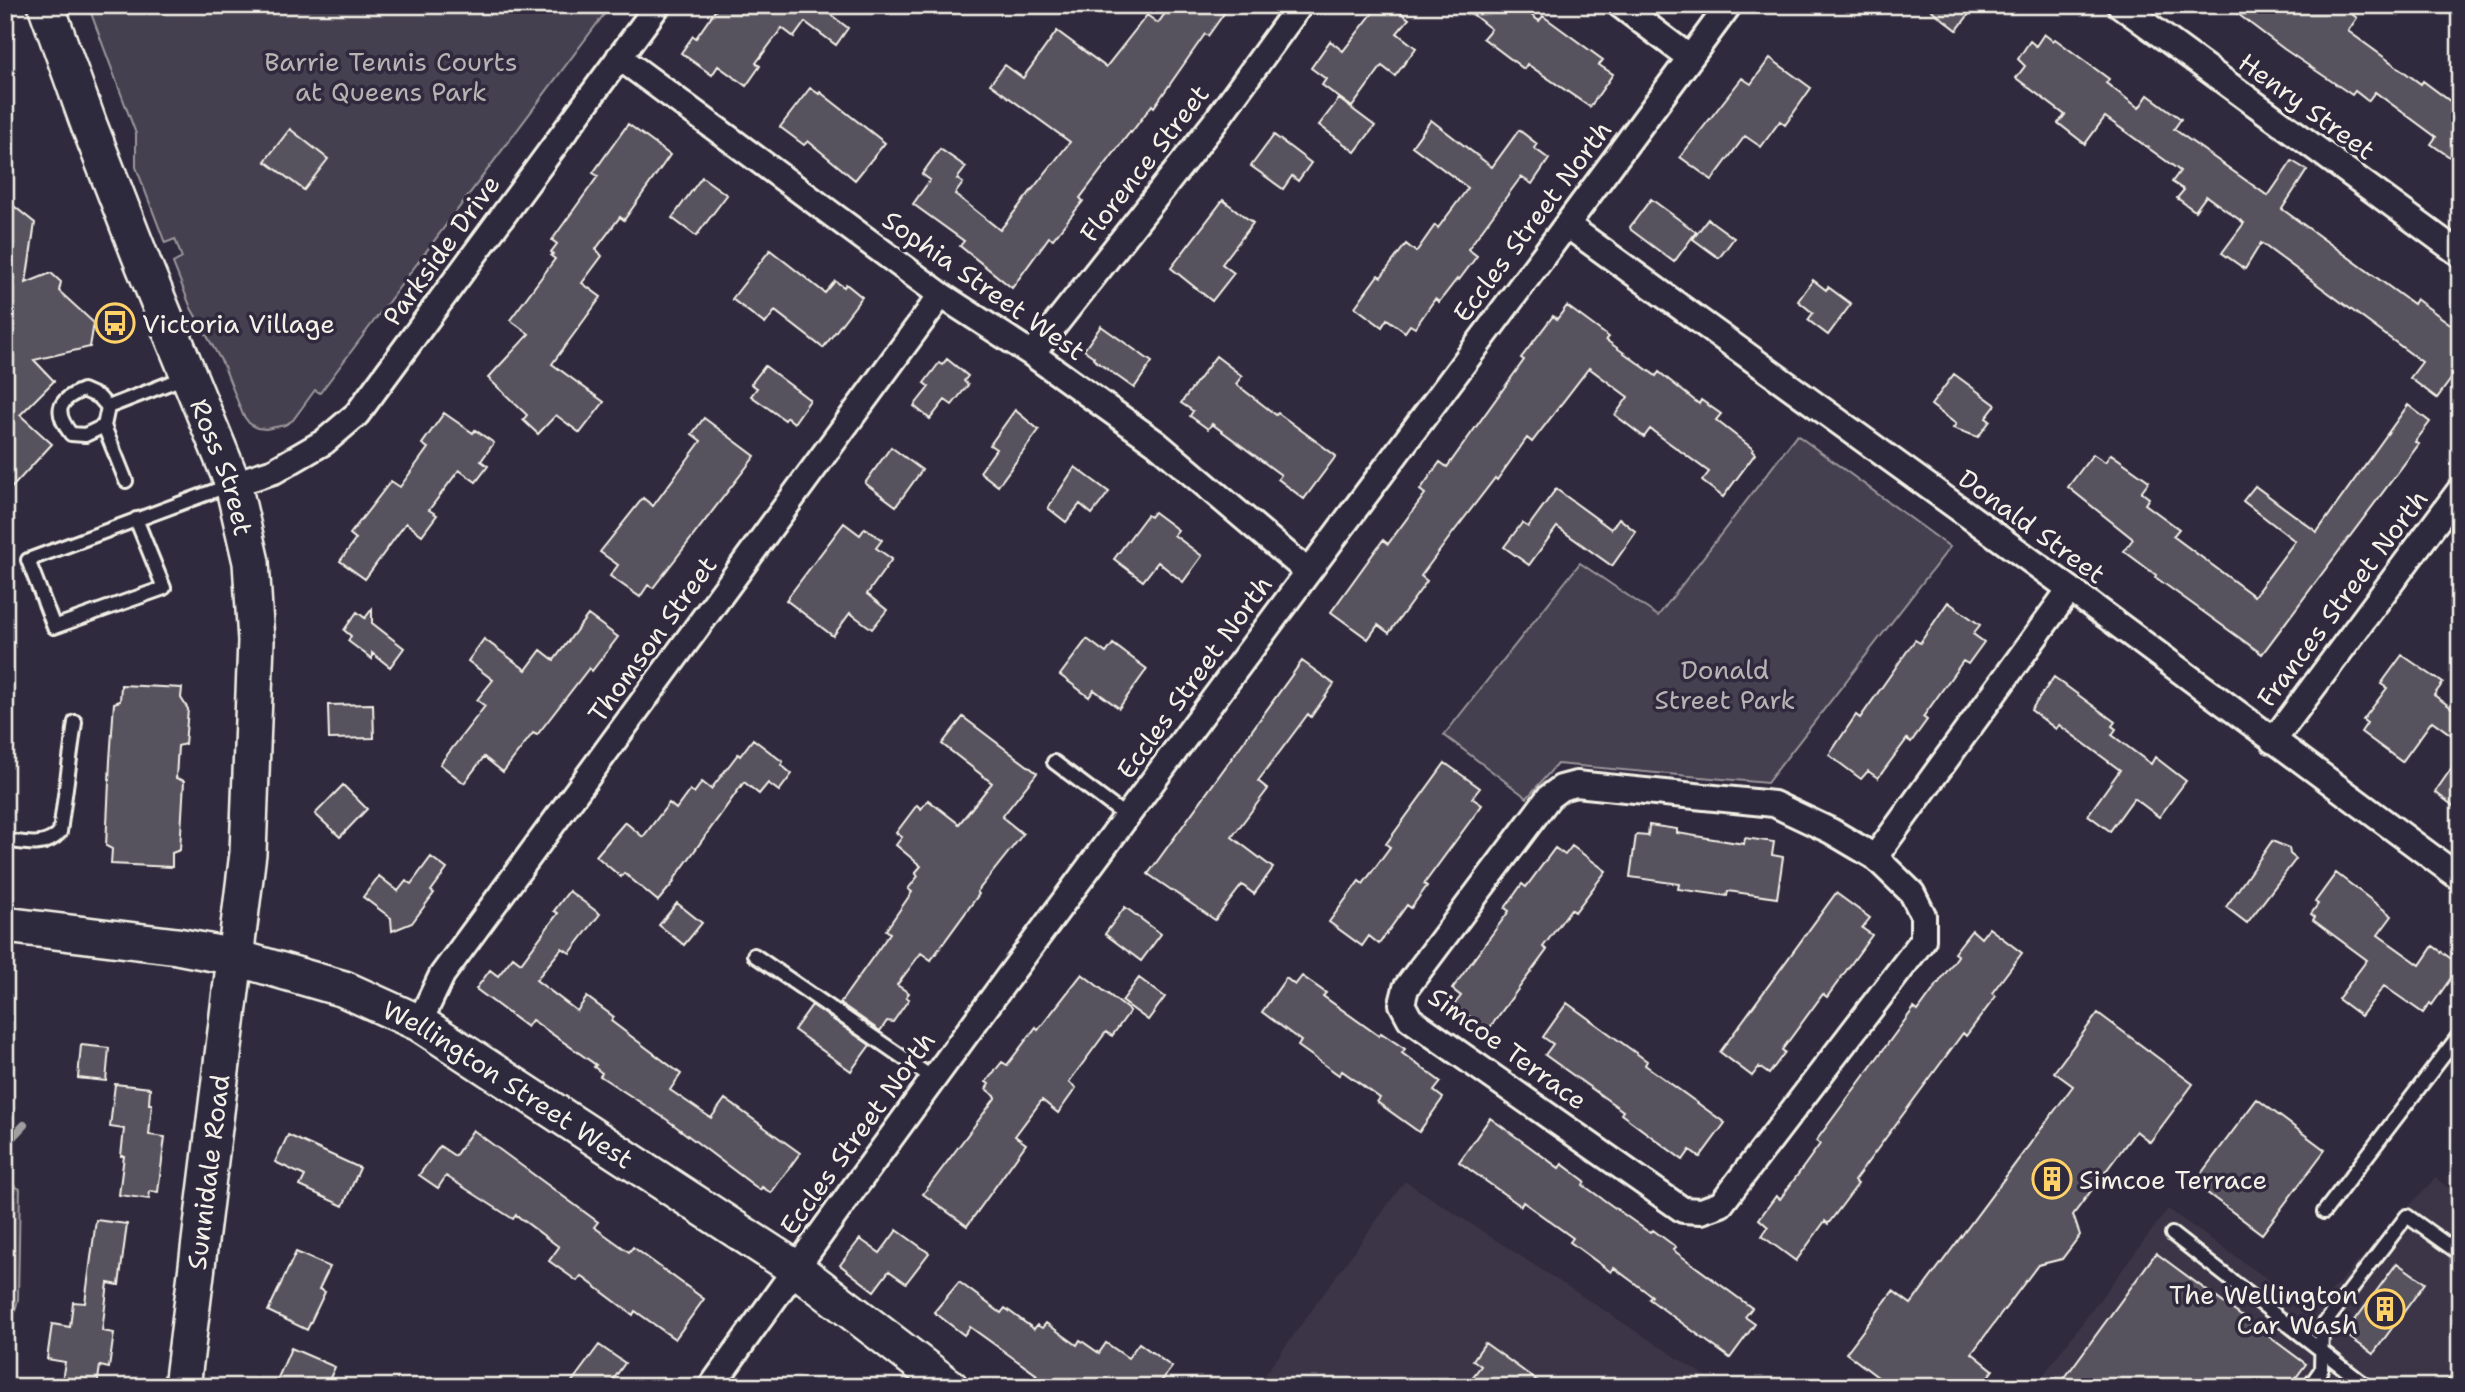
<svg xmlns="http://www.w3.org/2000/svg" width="2465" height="1392" viewBox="0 0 2465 1392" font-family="'Shantell Sans',sans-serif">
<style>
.built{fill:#3b3647}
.green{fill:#454050;stroke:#9c989c;stroke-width:2}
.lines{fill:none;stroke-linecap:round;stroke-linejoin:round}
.stream{stroke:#a19ea0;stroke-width:8}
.building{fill:#56525f;stroke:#f4f1e8;stroke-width:2}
.lane-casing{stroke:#f4f1e8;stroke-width:18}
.street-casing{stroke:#f4f1e8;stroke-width:30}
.secondary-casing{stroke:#f4f1e8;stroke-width:40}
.lane{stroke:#2f2a3d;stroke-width:12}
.street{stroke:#2f2a3d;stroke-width:24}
.secondary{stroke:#2f2a3d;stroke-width:35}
.labels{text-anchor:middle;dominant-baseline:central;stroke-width:7;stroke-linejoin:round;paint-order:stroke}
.park-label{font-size:26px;fill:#b7b3b3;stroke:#2f2a3d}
.street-label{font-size:26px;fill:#f4f1e8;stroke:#2f2a3d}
.poi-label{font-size:26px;fill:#f4f1e8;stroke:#2f2a3d;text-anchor:start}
</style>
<rect width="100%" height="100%" fill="#2f2a3d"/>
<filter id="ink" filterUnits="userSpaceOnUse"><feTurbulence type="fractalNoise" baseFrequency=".0143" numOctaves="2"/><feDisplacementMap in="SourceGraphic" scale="14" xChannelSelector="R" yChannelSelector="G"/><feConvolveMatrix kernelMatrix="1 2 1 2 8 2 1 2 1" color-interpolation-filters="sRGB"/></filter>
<g filter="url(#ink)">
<path class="built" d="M 2435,1178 L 2460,1196 L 2460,1387 L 2034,1387 L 2168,1209 L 2313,1311 Z
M 1405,1181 L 1722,1387 L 1256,1387 Z"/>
<path class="green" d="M 88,5 L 611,5 L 320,393 L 315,390 L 293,420 L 285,425 L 266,429 L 257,428 L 249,423 L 243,415 L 223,364 L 191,308 L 173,263 L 182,258 L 175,239 L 165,243 L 136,167 L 136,134 Z
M 1797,435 L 1950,547 L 1767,783 L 1557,764 L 1527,798 L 1444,735 L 1580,563 L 1658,616 Z
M 5,1181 L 20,1189 L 18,1299 L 5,1351 Z"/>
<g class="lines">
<path class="stream" d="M 5,1145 L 24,1125"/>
</g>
<path class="building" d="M 719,5 L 818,5 L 848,28 L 836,45 L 805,22 L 794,37 L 782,28 L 756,63 L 760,66 L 746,86 L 718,66 L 712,75 L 681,53 L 693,36 L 696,38 Z
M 1171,5 L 1230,5 L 1208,36 L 1205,34 L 1154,107 L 1152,105 L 1131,133 L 1130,132 L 1080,198 L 1083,201 L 1053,239 L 1049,237 L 1012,288 L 960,246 L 964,241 L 913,204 L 930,180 L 922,174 L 940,149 L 966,167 L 957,179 L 963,183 L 955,194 L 1000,230 L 1070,142 L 990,84 L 1005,65 L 1023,78 L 1057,31 L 1106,67 L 1147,15 L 1158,23 Z
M 1379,5 L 1391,5 L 1409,19 L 1397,33 L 1416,48 L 1395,76 L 1382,66 L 1352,107 L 1322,85 L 1326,79 L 1311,68 L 1330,41 L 1343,51 Z
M 1461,5 L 1519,5 L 1539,21 L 1543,16 L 1603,60 L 1599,65 L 1613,74 L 1590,107 L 1527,64 L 1524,69 L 1483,38 L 1491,29 Z
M 1925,5 L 1976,5 L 1957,30 Z
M 2226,5 L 2340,5 L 2357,18 L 2348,31 L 2421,84 L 2423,81 L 2458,107 L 2460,104 L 2460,164 L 2431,144 L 2436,137 L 2375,92 L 2368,101 L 2355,91 L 2352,95 L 2284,49 Z
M 2044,34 L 2053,41 L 2055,39 L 2109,79 L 2106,83 L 2139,108 L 2148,95 L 2181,119 L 2174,129 L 2268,196 L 2292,161 L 2307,170 L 2282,209 L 2413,304 L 2416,299 L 2460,331 L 2460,367 L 2437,398 L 2410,378 L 2422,362 L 2261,243 L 2245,269 L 2222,253 L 2244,223 L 2206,196 L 2195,211 L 2177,198 L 2184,190 L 2172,182 L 2180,171 L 2105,117 L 2085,144 L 2058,123 L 2065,115 L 2016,78 L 2025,66 L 2018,59 L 2030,41 L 2036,46 Z
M 1770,58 L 1811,88 L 1785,125 L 1780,121 L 1761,147 L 1745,136 L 1712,180 L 1680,157 L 1742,78 L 1751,84 Z
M 810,88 L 819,94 L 820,92 L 885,143 L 855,180 L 808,141 L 804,145 L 780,127 Z
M 1339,99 L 1375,126 L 1355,152 L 1319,125 Z
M 1431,120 L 1492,167 L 1519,130 L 1537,144 L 1534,148 L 1549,159 L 1532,184 L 1521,177 L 1468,249 L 1477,256 L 1459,280 L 1457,279 L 1439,302 L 1435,299 L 1415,328 L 1410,325 L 1405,332 L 1387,319 L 1382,327 L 1355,307 L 1378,275 L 1381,277 L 1406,244 L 1416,252 L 1435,225 L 1438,228 L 1468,188 L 1412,146 Z
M 628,124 L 670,155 L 624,220 L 620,217 L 596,249 L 602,256 L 582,283 L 601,297 L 552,364 L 604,402 L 580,433 L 556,415 L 538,434 L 523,420 L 527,415 L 488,378 L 529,334 L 510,320 L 555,259 L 551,256 L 553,254 L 551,252 L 557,244 L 552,240 L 598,176 L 593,173 Z
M 290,129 L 328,159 L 304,190 L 265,161 Z
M 1274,135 L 1311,163 L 1298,181 L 1292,176 L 1283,189 L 1251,166 Z
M 702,177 L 727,195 L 696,236 L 672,218 Z
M 5,199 L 35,223 L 26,283 L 51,273 L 61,282 L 59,291 L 94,323 L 90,347 L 34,360 L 54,381 L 20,415 L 52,444 L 5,495 Z
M 1651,199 L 1696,232 L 1674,262 L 1631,230 L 1630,227 Z
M 1223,200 L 1253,223 L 1222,264 L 1234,273 L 1212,301 L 1171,268 Z
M 1708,219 L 1734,238 L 1719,258 L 1693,239 Z
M 770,250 L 825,293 L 835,281 L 844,287 L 846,284 L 862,297 L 823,348 L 775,311 L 765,324 L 732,299 Z
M 1813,280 L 1826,290 L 1828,287 L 1851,304 L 1828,335 L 1808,320 L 1813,313 L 1798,301 Z
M 1567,306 L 1609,337 L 1606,340 L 1656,376 L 1659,372 L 1699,404 L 1701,400 L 1721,414 L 1716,420 L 1753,449 L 1752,451 L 1755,454 L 1723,497 L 1702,481 L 1709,472 L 1650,429 L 1644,437 L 1615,415 L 1628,397 L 1589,368 L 1532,442 L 1527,438 L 1497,480 L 1495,478 L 1452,534 L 1421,576 L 1427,581 L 1389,633 L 1378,625 L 1368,639 L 1331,612 L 1383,540 L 1388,544 L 1425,494 L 1420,490 L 1440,462 L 1447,467 L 1524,360 L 1521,358 L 1553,316 L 1557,319 Z
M 1101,326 L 1152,362 L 1134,388 L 1093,359 L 1094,357 L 1084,350 Z
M 1216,356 L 1242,376 L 1236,384 L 1276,415 L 1278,413 L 1336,456 L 1304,499 L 1278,479 L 1281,475 L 1212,424 L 1208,429 L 1190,416 L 1193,411 L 1181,403 Z
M 947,359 L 968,376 L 964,381 L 968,385 L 952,405 L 945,400 L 930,419 L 914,406 L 929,387 L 924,383 L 939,363 L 942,365 Z
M 765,366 L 810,400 L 794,423 L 787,417 L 785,420 L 751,396 L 757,388 L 751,384 Z
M 1954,374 L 1996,405 L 1986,418 L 1990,421 L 1978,437 L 1953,428 L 1956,424 L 1931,405 Z
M 2408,405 L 2430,422 L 2415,442 L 2419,444 L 2262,654 L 2155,577 L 2156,575 L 2124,551 L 2133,539 L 2068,487 L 2093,454 L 2105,462 L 2111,454 L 2149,481 L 2141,492 L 2149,498 L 2145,504 L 2179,529 L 2173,536 L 2254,596 L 2295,541 L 2243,501 L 2255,486 L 2317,532 Z
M 1015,410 L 1039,430 L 998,486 L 980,472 L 996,449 L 990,445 Z
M 444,413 L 473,433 L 475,430 L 494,443 L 481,461 L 488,466 L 476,482 L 459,470 L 429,510 L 437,515 L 422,535 L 406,523 L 365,579 L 340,561 L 356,539 L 350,534 L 391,481 L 400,487 L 428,448 L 422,444 Z
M 704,418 L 755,456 L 653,588 L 648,585 L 640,597 L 610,576 L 618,565 L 600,552 L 643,498 L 653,506 L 701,441 L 692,434 Z
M 891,447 L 922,470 L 896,506 L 865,483 Z
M 1075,467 L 1109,492 L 1092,514 L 1080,504 L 1066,522 L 1048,508 Z
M 1556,489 L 1611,529 L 1619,518 L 1636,532 L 1612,566 L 1557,527 L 1529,565 L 1504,547 L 1522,523 L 1528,527 Z
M 1154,512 L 1178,530 L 1174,535 L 1202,556 L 1183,582 L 1158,562 L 1143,581 L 1114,559 L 1147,515 L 1150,517 Z
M 844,523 L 860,535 L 865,528 L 882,540 L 876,548 L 892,559 L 867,594 L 887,610 L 872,629 L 850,613 L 833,636 L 786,600 Z
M 1948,602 L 1980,625 L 1973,634 L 1984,642 L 1968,664 L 1963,661 L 1923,717 L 1927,720 L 1911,742 L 1907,739 L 1878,778 L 1868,771 L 1861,779 L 1829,755 L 1856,715 L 1860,718 L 1915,640 L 1920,643 Z
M 372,609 L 372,623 L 404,648 L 390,667 L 372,653 L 372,659 L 348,641 L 351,636 L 344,630 L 357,612 L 365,618 Z
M 588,615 L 618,637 L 592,671 L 589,668 L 537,735 L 533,733 L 503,772 L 484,757 L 464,783 L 440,764 L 485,706 L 477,700 L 493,680 L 468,661 L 484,639 L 526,670 L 541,650 L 554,660 Z
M 1087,639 L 1106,653 L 1113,644 L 1147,669 L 1119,708 L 1094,690 L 1089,697 L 1060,675 Z
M 2402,655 L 2443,683 L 2434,695 L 2460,714 L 2460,741 L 2432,721 L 2402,762 L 2361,732 L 2367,723 L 2363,720 L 2387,688 L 2381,684 Z
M 1302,661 L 1334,684 L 1311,717 L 1308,714 L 1258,781 L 1268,789 L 1232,837 L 1273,868 L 1254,894 L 1242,885 L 1215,920 L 1148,874 Z
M 2054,677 L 2115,722 L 2112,726 L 2116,729 L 2112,735 L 2151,764 L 2155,757 L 2186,781 L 2159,817 L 2134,798 L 2110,831 L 2088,815 L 2120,770 L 2059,725 L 2056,729 L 2031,710 Z
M 121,685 L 182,688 L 181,698 L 188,709 L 185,744 L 178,746 L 176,778 L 184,781 L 180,850 L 172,853 L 172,867 L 111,864 L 112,849 L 106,846 L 110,760 L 114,703 L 120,701 Z
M 373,704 L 374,738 L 329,739 L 328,705 Z
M 963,717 L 1037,773 L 1002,817 L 1023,834 L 977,892 L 979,894 L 931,960 L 921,953 L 897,985 L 909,993 L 906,997 L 909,999 L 893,1022 L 887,1021 L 880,1031 L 840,1003 L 890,933 L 886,930 L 912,892 L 908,889 L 918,876 L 915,873 L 921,866 L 896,845 L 902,837 L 896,833 L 917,805 L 921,809 L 928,800 L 959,824 L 992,783 L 942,744 Z
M 753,739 L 783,762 L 781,765 L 792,774 L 779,791 L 768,783 L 759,794 L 744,782 L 673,881 L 674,882 L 658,901 L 624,873 L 621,877 L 596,856 L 625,822 L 643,837 L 669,803 L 676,809 L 690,790 L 694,793 L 702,782 L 711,789 L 738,754 L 740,756 Z
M 2460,756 L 2460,811 L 2435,792 Z
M 1445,763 L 1480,788 L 1472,798 L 1482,805 L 1424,884 L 1427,886 L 1411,908 L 1407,905 L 1379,944 L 1369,936 L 1362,946 L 1329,922 L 1359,881 L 1363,884 L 1390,847 L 1386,844 Z
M 343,785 L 367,809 L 340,837 L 315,814 Z
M 1649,825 L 1677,829 L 1677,833 L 1744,844 L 1745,838 L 1774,842 L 1772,855 L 1783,857 L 1777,898 L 1728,891 L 1727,896 L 1678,889 L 1679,884 L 1630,877 L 1636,835 L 1648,836 Z
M 2272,841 L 2289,848 L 2290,854 L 2296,859 L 2247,923 L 2226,907 Z
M 1572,846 L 1606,871 L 1575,912 L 1571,909 L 1543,947 L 1547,950 L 1488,1030 L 1454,1005 L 1461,996 L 1452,989 L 1509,911 L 1505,908 L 1522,884 L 1526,887 L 1555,848 L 1565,855 Z
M 431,857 L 447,869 L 431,891 L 434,893 L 412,923 L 392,931 L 391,918 L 363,897 L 379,876 L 398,891 L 406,881 L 411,884 Z
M 2336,873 L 2392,916 L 2378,935 L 2420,965 L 2433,946 L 2460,965 L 2432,1005 L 2430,1003 L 2423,1013 L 2384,986 L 2361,1016 L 2338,999 L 2367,960 L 2313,920 L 2315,917 L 2311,914 L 2318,904 L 2315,902 Z
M 569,891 L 600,914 L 570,953 L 562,948 L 536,980 L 577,1011 L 587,997 L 614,1017 L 611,1021 L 681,1074 L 670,1090 L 711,1118 L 725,1099 L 800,1153 L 771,1193 L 762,1187 L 760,1190 L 666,1119 L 600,1076 L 602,1073 L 594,1067 L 596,1065 L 532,1020 L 527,1027 L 476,989 L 490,970 L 498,976 L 513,957 L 521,963 L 558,913 L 554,911 Z
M 1836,893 L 1870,918 L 1862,928 L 1872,935 L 1827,997 L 1823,994 L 1782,1050 L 1785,1052 L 1769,1074 L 1759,1067 L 1752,1076 L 1720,1052 Z
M 677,903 L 702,923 L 684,945 L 659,925 Z
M 1125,907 L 1161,934 L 1141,961 L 1105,934 Z
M 1989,928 L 2022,953 L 1992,993 L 1996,996 L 1966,1036 L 1963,1033 L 1854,1181 L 1858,1184 L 1828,1224 L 1825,1221 L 1796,1261 L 1762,1236 L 1768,1227 L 1759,1219 L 1776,1196 L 1780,1199 L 1820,1144 L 1816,1141 L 1914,1008 L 1918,1011 L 1958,956 L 1954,953 L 1972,930 L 1981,938 Z
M 1082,974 L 1130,1011 L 1112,1036 L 1106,1032 L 1069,1082 L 1076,1088 L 1058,1113 L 1042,1100 L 1015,1136 L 1026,1144 L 967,1226 L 923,1194 L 996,1097 L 986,1089 L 989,1084 L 986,1082 L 1002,1062 L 1007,1065 L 1036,1027 L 1038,1030 Z
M 1302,976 L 1326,993 L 1323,996 L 1379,1036 L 1381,1033 L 1405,1049 L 1402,1053 L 1441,1082 L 1434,1091 L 1443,1098 L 1419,1132 L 1377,1102 L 1380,1098 L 1342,1071 L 1339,1075 L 1298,1046 L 1301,1041 L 1262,1012 L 1286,978 L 1295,985 Z
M 1139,978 L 1165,997 L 1148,1020 L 1122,1001 Z
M 1567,1003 L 1647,1061 L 1645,1065 L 1725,1123 L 1700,1157 L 1690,1150 L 1683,1160 L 1621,1114 L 1623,1111 L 1545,1055 L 1553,1044 L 1543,1037 Z
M 812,1005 L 870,1045 L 851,1071 L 794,1030 Z
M 2098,1013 L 2193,1084 L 2150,1142 L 2136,1131 L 2073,1215 L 2080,1235 L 2062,1259 L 2038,1265 L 1972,1353 L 1993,1370 L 1980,1387 L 1891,1387 L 1846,1353 L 1893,1291 L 1911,1304 L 2073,1086 L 2054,1072 Z
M 81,1045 L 109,1048 L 106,1081 L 78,1078 Z
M 115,1084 L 150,1088 L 149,1104 L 152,1104 L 149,1135 L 165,1137 L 158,1192 L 150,1191 L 149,1199 L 119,1195 L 124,1156 L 121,1156 L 124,1129 L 110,1127 Z
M 2257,1099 L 2325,1150 L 2262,1234 L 2194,1183 Z
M 1490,1118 L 1559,1168 L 1562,1164 L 1585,1181 L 1583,1185 L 1650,1233 L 1653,1230 L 1676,1247 L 1673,1250 L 1752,1308 L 1745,1317 L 1755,1324 L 1730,1358 L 1649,1299 L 1652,1296 L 1614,1268 L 1611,1272 L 1570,1242 L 1573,1238 L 1523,1202 L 1521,1206 L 1459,1162 Z
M 473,1130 L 598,1222 L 594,1227 L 629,1252 L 633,1247 L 704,1299 L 675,1339 L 635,1311 L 633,1315 L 581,1276 L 577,1281 L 549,1261 L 559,1247 L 516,1215 L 513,1219 L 446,1176 L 438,1188 L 419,1175 L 440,1146 L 455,1156 Z
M 288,1135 L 360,1168 L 343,1206 L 300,1186 L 305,1176 L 275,1162 Z
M 96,1220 L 127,1224 L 119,1285 L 108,1283 L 102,1331 L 114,1333 L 109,1368 L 100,1366 L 97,1387 L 61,1387 L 65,1362 L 47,1359 L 52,1324 L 70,1327 L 73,1302 L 85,1303 Z
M 897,1230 L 929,1253 L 906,1283 L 889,1271 L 874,1291 L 840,1265 L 860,1239 L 880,1253 Z
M 296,1252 L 330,1267 L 319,1289 L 325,1292 L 307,1330 L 268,1311 Z
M 2156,1253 L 2306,1364 L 2289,1387 L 2058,1387 Z
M 2397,1263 L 2425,1283 L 2373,1354 L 2345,1334 Z
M 959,1282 L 1001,1313 L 1005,1308 L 1034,1329 L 1037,1325 L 1042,1328 L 1046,1323 L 1077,1345 L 1080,1340 L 1099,1353 L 1106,1343 L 1128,1358 L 1139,1343 L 1172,1367 L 1157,1387 L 1049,1387 L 1035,1377 L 1037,1375 L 970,1327 L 964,1335 L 934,1312 Z
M 1485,1343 L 1546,1387 L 1465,1387 L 1481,1366 L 1473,1360 Z
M 599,1345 L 625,1363 L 608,1387 L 568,1387 Z
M 291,1348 L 335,1367 L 326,1387 L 274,1387 Z"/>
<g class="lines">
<g class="lane-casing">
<path id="lane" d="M 104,426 L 85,435 L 71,434 C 54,412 57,400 83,390 L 99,397 L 108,407
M 126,481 L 104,426 L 108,407 L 188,376
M 136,519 L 164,588 L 54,627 L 28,560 L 230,485
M 1054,762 L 1127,817
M 5,840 C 25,843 45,849 60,832 L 75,722
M 754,955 L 934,1079
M 2324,1212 L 2460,1034
M 2172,1234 L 2368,1387
M 2309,1387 L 2321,1370 L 2322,1327 L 2407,1216 L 2460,1254
M 2453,1387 L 2460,1376"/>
</g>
<g class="street-casing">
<path id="street" d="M 1620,5 L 1690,58
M 2120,5 L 2460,254
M 619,57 L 941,295 L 1032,354 L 1156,443 L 1308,572
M 1567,225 L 2070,589 L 2460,878
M 1032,354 L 1215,122 L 1300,5
M 233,484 L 274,471 L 324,442 L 357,414 L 658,5
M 2273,741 L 2460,490
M 1576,784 L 1774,804 L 1831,831 L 1875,857 L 1912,893 L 1923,915 L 1923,940 L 1721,1204 L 1701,1211 L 1683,1210 L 1410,1019 L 1402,1004 L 1406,988 L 1549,797 L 1561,788 Z
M 1875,857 L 2070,589
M 419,1023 L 442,975 L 941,295
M 711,1387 C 1043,921 1390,466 1729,5"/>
</g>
<g class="secondary-casing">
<g id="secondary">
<path id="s1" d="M 46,5 L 89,125 L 140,256 L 233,484 L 251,562 L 256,641 L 248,853 L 182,1387"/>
<path id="s2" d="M 5,925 L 177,946 L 234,957 L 344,989 L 419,1023 L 795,1268 L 950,1387"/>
</g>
</g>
<use href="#lane" class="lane"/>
<use href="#street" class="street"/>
<use href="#secondary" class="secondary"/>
</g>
</g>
<defs>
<g id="bus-ring" transform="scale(2.0125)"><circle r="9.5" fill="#2f2a3d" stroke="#ffd166" stroke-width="1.5"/><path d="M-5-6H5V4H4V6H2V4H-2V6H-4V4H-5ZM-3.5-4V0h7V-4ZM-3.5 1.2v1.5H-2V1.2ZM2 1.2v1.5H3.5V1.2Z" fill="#ffd166"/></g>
<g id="building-ring" transform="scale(2.0125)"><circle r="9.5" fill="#2f2a3d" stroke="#ffd166" stroke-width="1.5"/><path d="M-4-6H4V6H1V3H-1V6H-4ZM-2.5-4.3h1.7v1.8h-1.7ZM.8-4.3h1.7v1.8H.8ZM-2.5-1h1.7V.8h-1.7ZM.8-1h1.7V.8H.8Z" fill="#ffd166"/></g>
</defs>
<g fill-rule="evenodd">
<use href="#bus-ring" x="115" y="323"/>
<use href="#building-ring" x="2052" y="1179"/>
<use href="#building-ring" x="2385" y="1309"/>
</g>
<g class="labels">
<g class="park-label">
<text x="391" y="61">Barrie Tennis Courts<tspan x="391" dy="30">at Queens Park</tspan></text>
<text x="1725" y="669">Donald<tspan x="1725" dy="30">Street Park</tspan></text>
</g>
<g class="street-label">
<text transform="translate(2307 106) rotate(36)">Henry Street</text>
<text transform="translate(1144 163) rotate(-52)">Florence Street</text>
<text transform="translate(1532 221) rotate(-53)">Eccles Street North</text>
<text transform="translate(441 250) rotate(-54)">Parkside Drive</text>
<text transform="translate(984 285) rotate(35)">Sophia Street West</text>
<text stroke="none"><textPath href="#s1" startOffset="495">Ross Street</textPath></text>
<text transform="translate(2032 526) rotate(36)">Donald Street</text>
<text transform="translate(2342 598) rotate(-53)">Frances Street North</text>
<text transform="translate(652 639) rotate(-54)">Thomson Street</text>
<text transform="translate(1194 677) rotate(-54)">Eccles Street North</text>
<text transform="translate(1508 1048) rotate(36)">Simcoe Terrace</text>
<text stroke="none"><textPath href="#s2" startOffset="536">Wellington Street West</textPath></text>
<text transform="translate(857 1133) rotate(-54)">Eccles Street North</text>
<text transform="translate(208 1172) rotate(-83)">Sunnidale Road</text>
</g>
<g class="poi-label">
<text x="142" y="323">Victoria Village</text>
<text x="2079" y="1179">Simcoe Terrace</text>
<text x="2358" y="1294" text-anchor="end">The Wellington<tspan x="2358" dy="30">Car Wash</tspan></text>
</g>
</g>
<rect width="2465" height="1392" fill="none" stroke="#2f2a3d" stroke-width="28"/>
<rect x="14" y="14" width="2437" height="1364" fill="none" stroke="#f4f1e8" stroke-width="2.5" filter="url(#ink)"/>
</svg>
